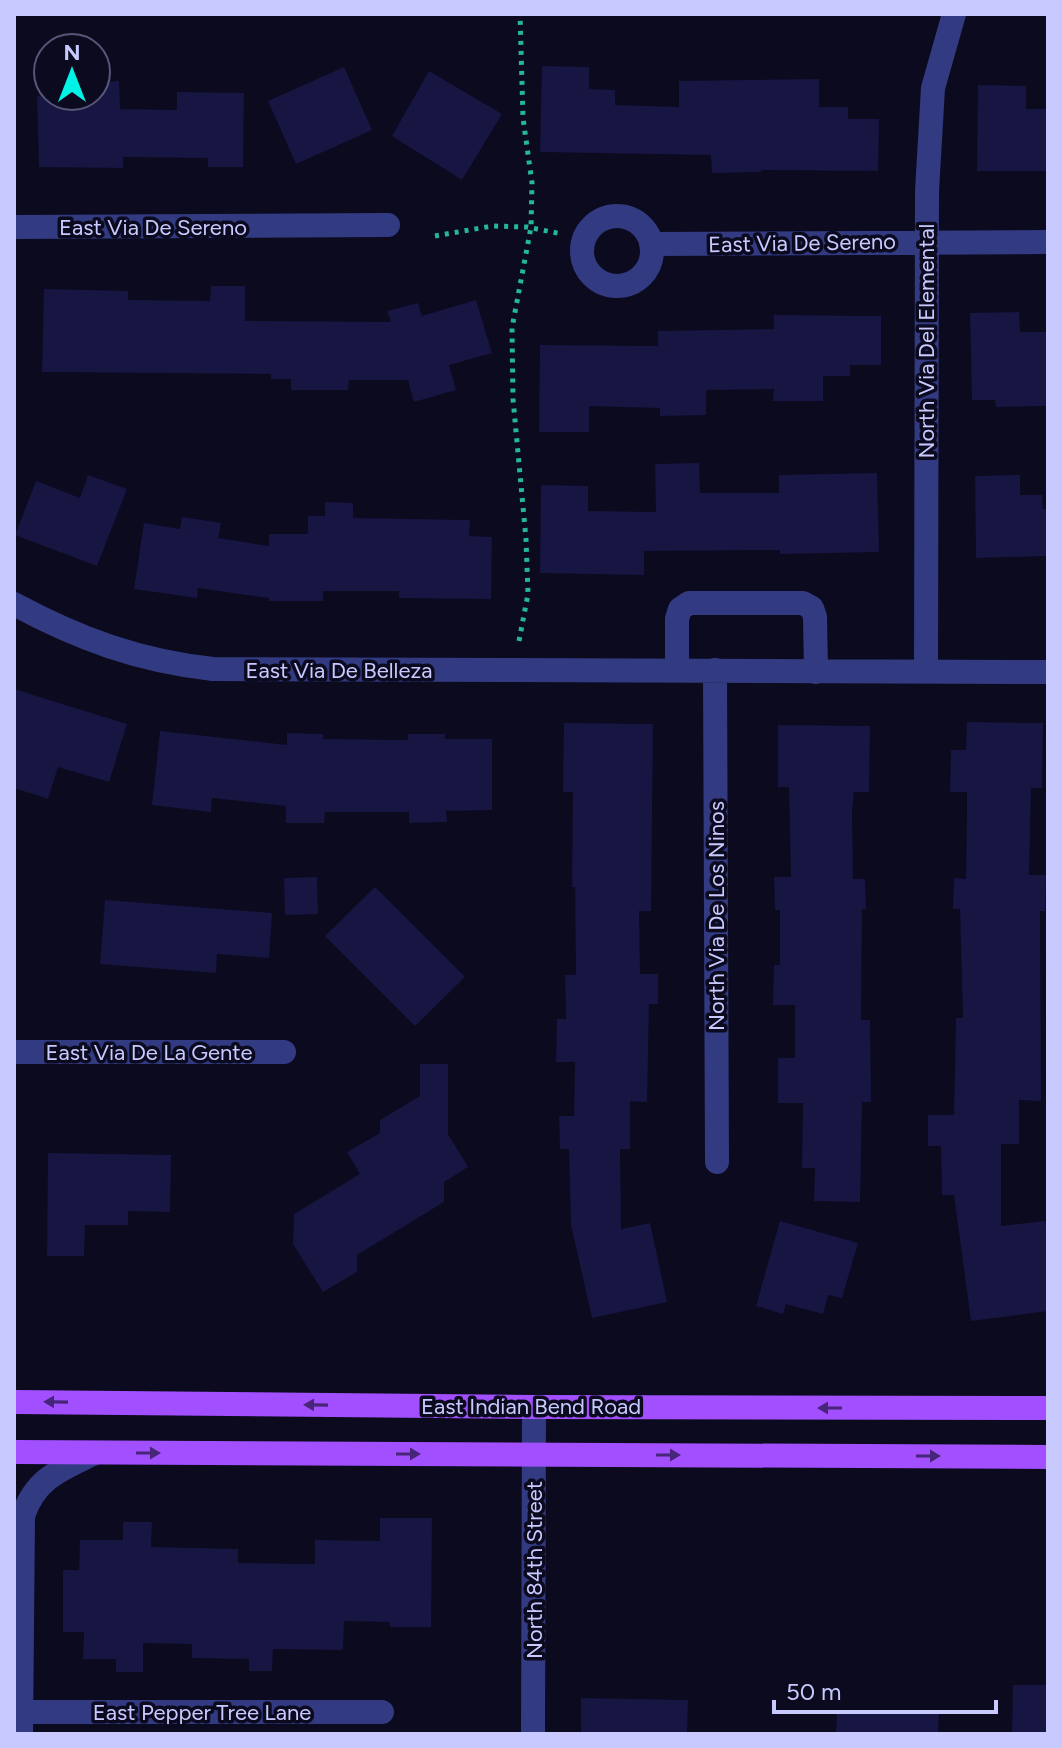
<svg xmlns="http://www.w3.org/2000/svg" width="1062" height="1748" viewBox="0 0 1062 1748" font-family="Figtree,sans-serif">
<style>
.building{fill:#171541}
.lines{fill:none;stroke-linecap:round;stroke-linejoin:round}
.path{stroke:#24b798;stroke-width:5;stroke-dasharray:4 6;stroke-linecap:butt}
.minor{stroke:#323b81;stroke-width:24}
.major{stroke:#a24fff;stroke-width:24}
.oneway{fill:#472679}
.labels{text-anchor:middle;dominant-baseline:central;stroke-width:7;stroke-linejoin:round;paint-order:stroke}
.street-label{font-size:22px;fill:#c8caff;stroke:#0b0a1f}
</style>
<rect width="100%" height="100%" fill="#0b0a1f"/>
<path class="building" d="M 542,66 L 589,67 L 589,89 L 615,90 L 615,105 L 679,107 L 679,81 L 819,79 L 819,107 L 848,107 L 848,119 L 879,119 L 878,171 L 761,170 L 761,172 L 712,173 L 711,155 L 540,152 Z
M 344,67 L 372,130 L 296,164 L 268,101 Z
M 429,71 L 502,114 L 462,180 L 392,136 Z
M 119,81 L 120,109 L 177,110 L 177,92 L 244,93 L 243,167 L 208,167 L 208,158 L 123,157 L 123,168 L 39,167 L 37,96 L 96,96 L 96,82 Z
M 978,85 L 1026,86 L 1026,109 L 1048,109 L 1048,171 L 977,171 Z
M 211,286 L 245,286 L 245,321 L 391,322 L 387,311 L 418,303 L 422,316 L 476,300 L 492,353 L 449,365 L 456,390 L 414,402 L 408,380 L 349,380 L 348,390 L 291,390 L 291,379 L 271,379 L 271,374 L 42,372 L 44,289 L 128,291 L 128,300 L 210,301 Z
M 1019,312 L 1020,332 L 1048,332 L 1048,406 L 996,407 L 995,400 L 972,400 L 970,313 Z
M 774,315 L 881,316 L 881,365 L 850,365 L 850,376 L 823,376 L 823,401 L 773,401 L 774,389 L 706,390 L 706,415 L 660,416 L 660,408 L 589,406 L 589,432 L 539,432 L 540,345 L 658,346 L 658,331 L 774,329 Z
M 699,463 L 700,493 L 779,493 L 779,475 L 877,473 L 879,552 L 780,554 L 780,550 L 644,551 L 644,575 L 540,573 L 541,485 L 588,486 L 588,511 L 656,512 L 655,464 Z
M 88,475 L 127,489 L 97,566 L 15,535 L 36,481 L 80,498 Z
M 1020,475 L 1020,495 L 1042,495 L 1043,509 L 1048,509 L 1048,556 L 976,558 L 975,476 Z
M 325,502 L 353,503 L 353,518 L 470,520 L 469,536 L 492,537 L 491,599 L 399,598 L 399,591 L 323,591 L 323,601 L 269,601 L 269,598 L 198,588 L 197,598 L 134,589 L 144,523 L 180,529 L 182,517 L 221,523 L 218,538 L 269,546 L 269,534 L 308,534 L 308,516 L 325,516 Z
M 14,689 L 127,724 L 109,782 L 58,767 L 48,799 L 14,788 Z
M 967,722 L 1043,723 L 1042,788 L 1031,788 L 1029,875 L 1046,875 L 1045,911 L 1040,911 L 1041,1101 L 1019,1100 L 1019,1144 L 1001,1144 L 1001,1226 L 1045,1221 L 1048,1241 L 1048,1311 L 971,1321 L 954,1195 L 942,1195 L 941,1146 L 928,1146 L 928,1115 L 954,1115 L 956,1018 L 963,1018 L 960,909 L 953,909 L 954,878 L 966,879 L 967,813 L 967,792 L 950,792 L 951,750 L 966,750 Z
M 564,723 L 653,724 L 651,911 L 639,911 L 640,974 L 658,974 L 658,1004 L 649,1004 L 647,1102 L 630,1101 L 630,1149 L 620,1149 L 621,1229 L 650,1223 L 667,1302 L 592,1318 L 571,1225 L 569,1149 L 560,1149 L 559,1116 L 574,1116 L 575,1062 L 556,1062 L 557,1019 L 566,1019 L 565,975 L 576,975 L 575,887 L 572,887 L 573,792 L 563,792 Z
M 778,725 L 870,726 L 869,792 L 854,792 L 852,812 L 853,879 L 865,879 L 866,909 L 862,909 L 861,1020 L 870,1020 L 871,1102 L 862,1102 L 860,1202 L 814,1201 L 815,1168 L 802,1168 L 803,1103 L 778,1103 L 778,1058 L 795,1058 L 795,1005 L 773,1005 L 774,965 L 780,965 L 780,910 L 775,910 L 774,877 L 791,877 L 789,787 L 778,787 Z
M 160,731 L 287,745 L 287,733 L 323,734 L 323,739 L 408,740 L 408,734 L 445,734 L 445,739 L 492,739 L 492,810 L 446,811 L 447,822 L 409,823 L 409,812 L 325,812 L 324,823 L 286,823 L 286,806 L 212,798 L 211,812 L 152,805 Z
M 317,877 L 318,914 L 285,915 L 284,878 Z
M 375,887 L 465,977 L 415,1026 L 325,936 Z
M 105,900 L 272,913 L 269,958 L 217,954 L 216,973 L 100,964 Z
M 420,1064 L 448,1064 L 448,1134 L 468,1167 L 444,1182 L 444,1202 L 357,1255 L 357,1272 L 323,1292 L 293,1244 L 294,1214 L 360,1174 L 347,1152 L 380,1133 L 380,1120 L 420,1096 Z
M 48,1153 L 171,1155 L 170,1212 L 128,1211 L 128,1225 L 85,1225 L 84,1256 L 47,1256 Z
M 780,1221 L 858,1243 L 842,1298 L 828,1295 L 823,1314 L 786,1304 L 783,1314 L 756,1306 Z
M 380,1518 L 432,1518 L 431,1627 L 390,1627 L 390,1622 L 344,1621 L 343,1650 L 273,1649 L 272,1671 L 249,1671 L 249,1659 L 192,1658 L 192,1644 L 143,1643 L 143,1672 L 116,1672 L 116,1659 L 83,1659 L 84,1632 L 63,1632 L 63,1570 L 79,1570 L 80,1540 L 123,1540 L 123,1522 L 152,1522 L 151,1547 L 238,1549 L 238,1563 L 315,1564 L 315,1540 L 380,1541 Z
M 1013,1685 L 1048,1685 L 1048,1734 L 1012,1734 Z
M 581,1698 L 688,1700 L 687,1734 L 581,1734 Z
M 837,1711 L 939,1712 L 938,1734 L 836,1734 Z"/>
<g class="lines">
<path class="path" d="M 435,236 L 492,226 L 527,227 L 562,234
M 519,641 L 528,594 L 526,539 L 513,399 L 512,328 L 531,227 L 532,183 L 523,118 L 520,14"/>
<path class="minor" d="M582 251a35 35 0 1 1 70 0a35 35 0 1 1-70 0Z
M 14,227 L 388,225
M 651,244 L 1048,242
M 14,604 C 79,639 139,661 213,669 L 1048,672
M 677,670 L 677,619 L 680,609 L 689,603 L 803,603 L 812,608 L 815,617 L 816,672
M 715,670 L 717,1162
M 926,671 L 927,191 L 933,88 L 954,14
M 14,1052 L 284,1052
M 21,1712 L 382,1712
M 21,1734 L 23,1516 C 35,1478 62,1469 95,1453
M 533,1734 L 534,1407"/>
<path class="major" d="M 14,1402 L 534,1407 L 1048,1408
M 14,1452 L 1048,1457"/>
</g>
<defs><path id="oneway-solid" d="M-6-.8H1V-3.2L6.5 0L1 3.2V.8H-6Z" transform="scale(2)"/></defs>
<g class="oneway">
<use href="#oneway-solid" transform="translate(56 1402) rotate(-179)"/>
<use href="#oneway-solid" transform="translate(316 1405) rotate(-179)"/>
<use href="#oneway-solid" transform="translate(830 1408) rotate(180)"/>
<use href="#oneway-solid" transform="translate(148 1453)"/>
<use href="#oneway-solid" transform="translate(408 1454)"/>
<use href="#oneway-solid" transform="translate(668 1455)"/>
<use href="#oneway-solid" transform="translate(928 1456)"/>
</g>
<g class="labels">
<g class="street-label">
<text x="153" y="227">East Via De Sereno</text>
<text transform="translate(802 243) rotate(-1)">East Via De Sereno</text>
<text transform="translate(926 341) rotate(-90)">North Via Del Elemental</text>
<text x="339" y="670">East Via De Belleza</text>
<text transform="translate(716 916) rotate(-90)">North Via De Los Ninos</text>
<text x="149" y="1052">East Via De La Gente</text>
<text x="531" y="1406">East Indian Bend Road</text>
<text transform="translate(534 1570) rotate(-90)">North 84th Street</text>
<text x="202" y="1712">East Pepper Tree Lane</text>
</g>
</g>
<rect width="1062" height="1748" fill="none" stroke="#c8caff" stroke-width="32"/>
<g transform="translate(72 72)"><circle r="38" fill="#0b0a1f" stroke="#575779" stroke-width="2"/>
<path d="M0-6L14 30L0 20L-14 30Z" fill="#00f3e6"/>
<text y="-12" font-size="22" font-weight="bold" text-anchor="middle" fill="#c8caff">N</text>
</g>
<path d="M774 1700v12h222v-12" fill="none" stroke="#c8caff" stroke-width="4"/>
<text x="786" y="1700" font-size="24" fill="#c8caff" stroke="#0b0a1f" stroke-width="6" paint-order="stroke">50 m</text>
</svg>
